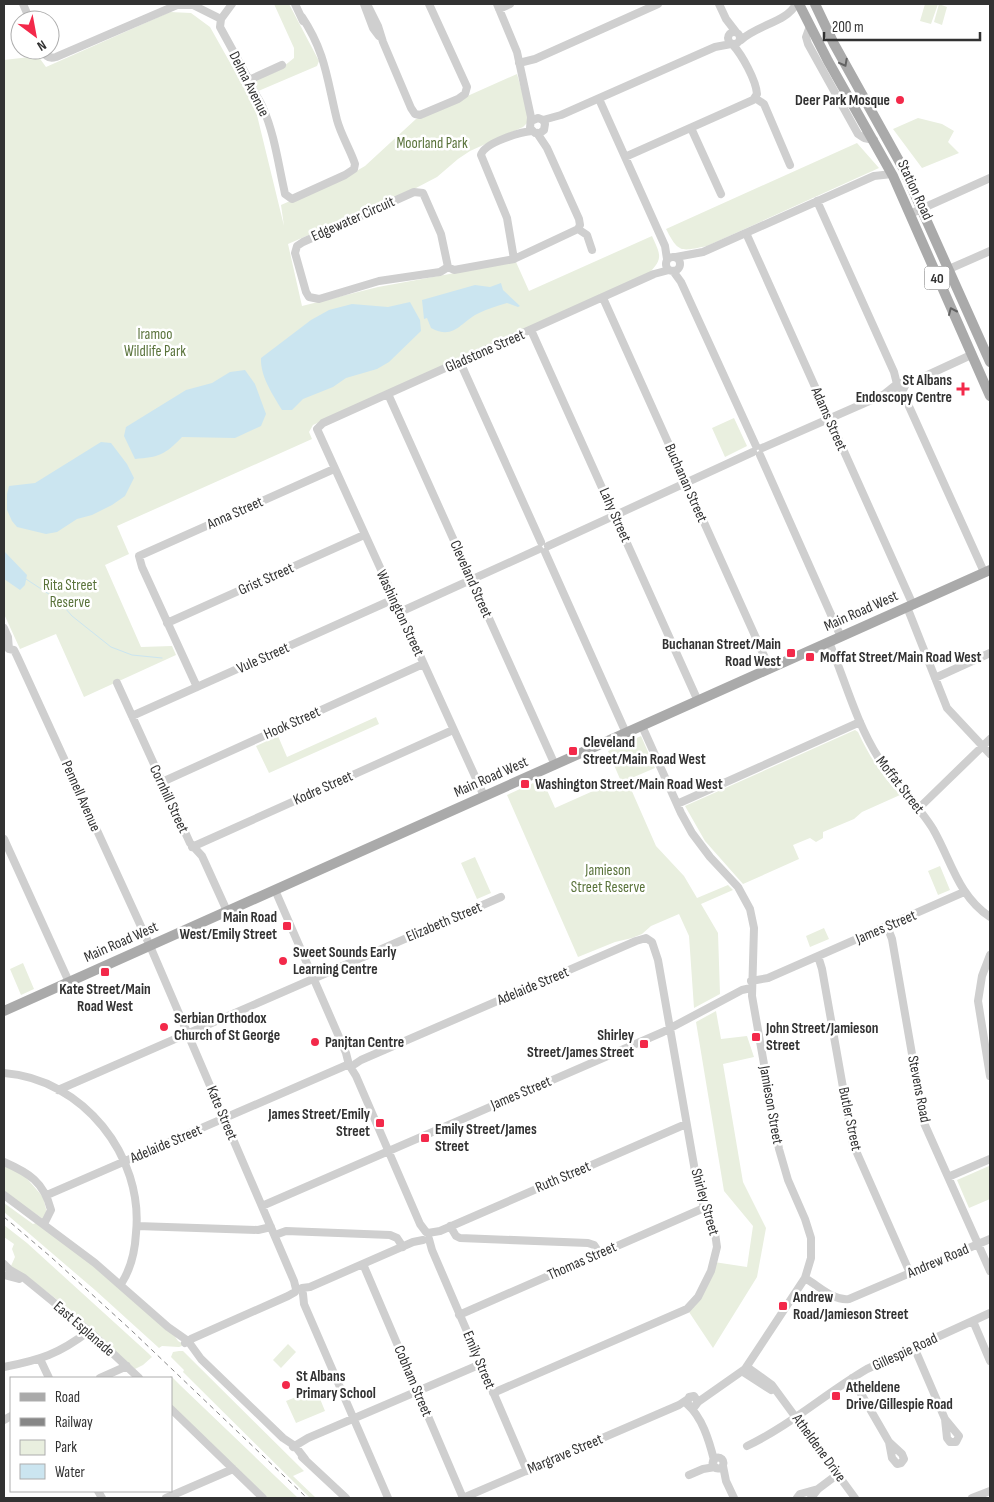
<svg xmlns="http://www.w3.org/2000/svg" width="994" height="1502" viewBox="0 0 994 1502" font-family="'Sofia Sans Condensed',sans-serif">
<style>
.green{fill:#e9efdf}
.water{fill:#cbe5f0}
.lines{fill:none;stroke-linecap:round;stroke-linejoin:round}
.stream{stroke:#cbe5f0;stroke-width:1}
.minor{stroke:#cfcfcf;stroke-width:8}
.major{stroke:#aaa;stroke-width:10}
.rail{stroke:#878787;stroke-width:1;stroke-dasharray:5 4;stroke-linecap:butt}
.oneway{stroke:#626262}
.poi-dot{fill:#f3294a;stroke:#fff;stroke-width:2}
.labels{text-anchor:middle;dominant-baseline:central;stroke-width:5;stroke-linejoin:round;paint-order:stroke}
.shield{fill:#fff;stroke:#707070;stroke-width:1}
.shield-label{font-size:14px;font-weight:bold;fill:#323232}
.street-label{font-size:15px;fill:#323232;stroke:#fff}
.poi-label{font-size:15px;font-weight:bold;fill:#323232;stroke:#fff;text-anchor:start}
.park-label{font-size:15px;fill:#59723a;stroke:#fff}
</style>
<rect width="100%" height="100%" fill="#fff"/>
<path class="green" d="M 274,4 L 289,4 L 319,61 L 317,66 L 256,92 L 252,82 L 279,70 L 294,58 L 294,48 Z
M 925,4 L 938,4 L 931,24 L 920,21 Z
M 939,4 L 947,7 L 942,25 L 934,22 Z
M 170,12 L 191,13 L 210,27 L 255,107 L 284,226 L 281,205 L 353,173 L 365,166 L 416,119 L 517,74 L 529,116 L 528,122 L 523,127 L 470,151 L 458,159 L 437,177 L 416,188 L 288,244 L 302,306 L 378,287 L 516,262 L 529,291 L 652,236 C 660,254 664,258 649,273 L 313,425 L 309,432 L 312,439 L 117,526 L 129,554 L 105,565 L 141,647 L 172,646 L 176,655 L 84,697 L 56,634 L 20,649 L 4,614 L 4,60 L 38,56 L 46,67 Z
M 918,118 L 942,124 L 954,131 L 948,142 L 959,153 L 922,168 L 893,129 Z
M 857,143 L 879,168 L 707,246 C 681,251 679,254 666,229 Z
M 734,418 L 747,446 L 725,457 L 712,428 Z
M 376,717 L 379,724 L 269,773 L 256,746 L 278,736 L 287,757 Z
M 855,730 L 858,732 C 869,756 882,776 900,795 L 862,812 L 854,819 L 823,832 L 823,838 L 816,842 L 810,838 L 793,845 L 799,859 L 743,884 L 705,841 L 685,806 Z
M 641,736 L 655,768 L 627,780 L 656,846 L 684,876 L 697,898 L 728,885 L 733,890 L 701,904 L 718,933 L 720,994 L 694,1008 L 689,936 L 679,914 L 651,926 L 642,934 L 632,938 L 615,942 L 578,957 L 507,795 L 542,779 L 555,808 L 620,779 L 608,751 Z
M 475,857 L 491,893 L 477,899 L 461,863 Z
M 940,866 L 950,890 L 938,895 L 928,871 Z
M 824,928 L 829,939 L 810,947 L 806,936 Z
M 23,963 L 34,989 L 21,995 L 10,969 Z
M 716,1011 L 721,1039 L 747,1036 L 754,1057 L 723,1064 L 743,1182 L 766,1228 L 757,1277 L 713,1348 L 687,1309 L 714,1262 L 747,1267 L 753,1226 L 724,1191 L 696,1022 Z
M 4,1165 L 23,1174 L 43,1197 L 47,1213 L 43,1219 L 4,1192 Z
M 989,1166 L 990,1199 L 969,1208 L 957,1180 Z
M 4,1203 L 33,1224 L 39,1222 L 68,1243 L 174,1335 L 178,1341 L 185,1345 L 179,1347 L 162,1346 L 159,1348 L 95,1290 L 4,1212 Z
M 4,1225 L 27,1243 L 148,1353 L 152,1357 L 143,1365 L 135,1369 L 68,1308 L 25,1275 L 12,1269 L 11,1266 L 15,1257 L 12,1249 L 14,1244 L 4,1237 Z
M 288,1344 L 296,1352 L 281,1368 L 273,1360 Z
M 179,1351 L 183,1351 L 304,1471 L 293,1476 L 316,1498 L 310,1498 L 183,1372 L 184,1370 L 171,1357 L 173,1352 Z
M 171,1376 L 181,1386 L 298,1498 L 268,1498 L 171,1405 L 171,1378 L 168,1378 Z
M 316,1389 L 325,1411 L 296,1423 L 286,1401 Z"/>
<path class="water" d="M 501,283 L 503,290 L 520,306 L 518,307 L 507,303 C 497,306 487,309 477,314 C 460,323 454,340 431,328 L 427,318 L 424,319 L 422,300 L 475,285 L 490,287 Z
M 410,302 L 420,320 L 421,331 L 389,362 L 377,369 L 346,378 L 333,387 L 303,399 L 292,410 L 282,410 C 273,395 260,376 261,358 L 311,320 L 329,310 L 352,304 L 388,307 Z
M 245,370 L 255,384 L 266,414 L 261,426 L 235,438 L 182,437 C 165,455 159,457 135,459 L 124,436 L 126,427 L 186,390 L 212,383 L 230,372 Z
M 101,442 L 111,443 L 127,464 L 134,478 L 125,496 L 112,505 L 92,515 L 77,519 L 57,532 L 46,534 L 17,527 L 12,521 L 7,510 L 7,494 L 9,486 L 35,483 Z
M 4,551 L 27,575 L 25,585 L 20,590 L 4,579 Z"/>
<g class="lines">
<path class="stream" d="M 26,579 L 58,600 L 72,616 L 111,647 L 132,655 L 162,658"/>
<path class="minor" d="M 23,4 L 30,20
M 232,4 L 221,19 L 220,27 L 249,80 C 252,90 259,98 263,108 C 274,133 278,162 284,189 L 285,194 L 292,199 L 345,175 L 354,169 L 355,164 C 350,149 341,135 337,120 C 327,80 326,53 302,17
M 295,4 L 303,21
M 364,4 L 373,28 L 379,36
M 367,4 L 378,26 L 383,42 L 411,108 L 415,114 L 420,115 L 458,99 L 465,94 L 467,87 L 429,4
M 497,4 L 517,52 L 531,117 L 530,128 L 535,133 L 540,133 L 544,130 L 545,124 L 543,120 L 538,118 L 531,121
M 719,4 L 726,19 L 736,32
M 499,9 L 510,4
M 810,26 L 806,37 L 808,44 L 858,134 L 864,138 L 874,140
M728 38a6 6 0 1 1 12 0a6 6 0 1 1-12 0Z
M 741,40 C 757,25 787,22 796,4
M 43,50 C 45,56 49,59 56,57 L 177,5 L 193,5 L 221,19
M 519,63 L 535,59 L 658,4
M 249,80 L 282,65
M 755,98 L 764,104 L 790,165
M 599,99 L 665,246 L 667,259
M 543,120 L 561,115 L 715,47 L 731,44
M 691,128 L 721,194
M 625,157 L 753,100 L 757,94 C 756,80 742,55 733,45
M 414,192 L 423,193 L 441,234 L 448,267 L 440,272 L 379,281 L 319,299 L 309,297 L 306,292 L 295,253 L 297,246 L 303,242 Z
M 817,201 L 894,372 L 897,384
M 910,214 L 990,178
M 578,229 L 587,235 L 592,250
M 746,233 L 913,605
M666 264a7 7 0 1 1 14 0a7 7 0 1 1-14 0Z
M 676,257 L 703,252 L 874,176 L 892,174
M 514,259 L 507,218 L 481,155 C 484,143 520,132 532,131
M 448,267 L 454,270 L 514,259 L 578,229 L 580,225 L 579,219 L 547,148 L 537,133
M 949,269 L 990,251
M 673,271 L 681,282 L 756,446
M 603,298 L 770,669
M 531,330 L 698,701
M 460,362 L 541,542
M 902,383 L 919,379 L 971,355
M 899,391 L 907,402 L 984,572
M 388,394 L 555,765
M 762,448 L 883,395 L 898,383 L 904,384 L 905,386 L 903,390 L 898,390
M 760,455 L 841,637
M 548,546 L 753,452
M 545,552 L 626,733
M 907,607 L 947,708 L 990,754
M 400,612 L 539,549
M 167,623 L 364,535
M 4,628 L 8,637 L 9,649
M 829,642 C 845,680 856,722 878,757 C 894,783 917,803 933,829 C 951,860 958,896 990,917
M 9,649 L 14,650 L 17,656 L 150,946 L 294,1281 L 296,1289
M 935,678 L 990,653
M 117,683 L 190,843 L 202,856 L 227,911
M 197,687 L 142,567 L 139,556 L 334,469
M 132,716 L 394,599
M 642,726 L 681,813 L 692,833 L 710,857 L 738,887 L 750,909 L 754,928 L 752,996 L 779,1149 L 788,1180 L 805,1219 L 811,1238 L 811,1258 L 805,1278 L 745,1369 L 698,1402
M 162,782 L 423,664
M 484,796 L 317,429 L 323,423 L 654,274 L 669,270
M 677,804 L 860,722
M 919,808 L 990,739
M 4,839 L 69,982
M 192,847 L 453,730
M 275,890 L 346,1053 L 348,1061
M 887,926 L 892,939 L 924,1123 L 990,1271
M 990,955 L 982,976 L 978,1001 L 990,1076
M 818,956 L 822,969 L 853,1144 L 910,1273
M 751,981 L 768,978 L 964,892
M 355,1064 L 361,1060 L 636,941 L 646,938 L 652,942 L 658,960 L 695,1171 L 704,1208 L 715,1233 L 717,1247 L 711,1271 L 698,1297 L 687,1309 L 493,1393
M 351,1068 L 356,1076 L 420,1224 L 426,1232
M 4,1073 C 83,1079 144,1156 136,1233 C 135,1251 131,1269 121,1284
M 58,1090 L 501,897
M 4,1162 C 29,1173 44,1182 51,1210 L 44,1224
M 948,1177 L 990,1159
M 4,1195 L 95,1263 L 168,1327 L 188,1341 L 201,1359 L 283,1438 L 295,1446 L 305,1459
M 47,1195 L 347,1065
M 262,1206 L 663,1032 L 742,990 L 751,988
M 137,1226 L 258,1230 L 271,1227
M 450,1226 L 456,1236 L 460,1238 L 588,1243 L 594,1245 L 600,1254
M 428,1233 L 440,1231 L 686,1124
M 275,1235 L 286,1231 L 390,1235 L 397,1238 L 403,1247
M 429,1239 L 432,1250 L 527,1471
M 4,1264 L 10,1270 L 24,1278 L 89,1331 L 139,1378
M 363,1264 L 463,1498
M 4,1275 L 19,1279
M 805,1278 C 819,1286 833,1301 849,1299 L 990,1239
M 302,1288 L 310,1287 L 413,1242 L 423,1240
M 303,1294 L 304,1304 L 388,1498
M 459,1315 L 704,1208
M 973,1321 L 990,1361
M 185,1343 L 191,1339 L 288,1296 L 295,1292
M 914,1347 L 945,1419 L 947,1438 L 950,1442 L 956,1442 L 959,1436 L 945,1419
M 40,1359 L 49,1378
M 4,1367 C 40,1360 59,1354 89,1331
M 747,1367 L 772,1385 L 855,1498
M 743,1372 L 771,1390
M 100,1378 L 127,1366
M 852,1378 L 889,1442 L 902,1454 L 904,1459 L 901,1463 L 897,1464 L 892,1458 L 889,1442
M 691,1407 L 695,1406 L 698,1402 L 694,1396 L 689,1397 L 687,1404 C 702,1417 709,1440 714,1460
M 171,1409 L 263,1498
M 4,1420 L 11,1416
M 747,1446 C 791,1425 826,1393 867,1369 L 990,1313
M 293,1447 L 308,1438 L 481,1364
M 302,1457 L 346,1498
M712.5 1463a5.5 5.5 0 1 1 11 0a5.5 5.5 0 1 1-11 0Z
M 723,1466 L 726,1481 L 734,1498
M 689,1475 L 703,1469 L 715,1467
M 98,1491 L 102,1498
M 166,1498 L 233,1469
M 463,1498 L 679,1405 L 688,1399
M 797,1498 L 800,1494 L 818,1489
M 811,1498 L 818,1489 L 838,1474
M 972,1498 L 990,1491"/>
<path class="major" d="M 799,4 L 828,61 L 893,176 L 990,396
M 815,4 L 834,44 L 903,168 L 990,362
M 4,1011 L 990,570"/>
<path class="rail" d="M 4,1217 L 51,1257 L 131,1330 L 307,1498"/>
</g>
<defs><path id="oneway-chevron" d="M-2-3.5L2.5 0L-2 3.5" fill="none" stroke-width="1.6" stroke-linecap="round" stroke-linejoin="round" transform="scale(1.25)"/></defs>
<g class="oneway">
<use href="#oneway-chevron" transform="translate(844 63) rotate(62)"/>
<use href="#oneway-chevron" transform="translate(952 311) rotate(-114)"/>
</g>
<g class="poi-dot">
<circle cx="900" cy="100" r="5"/>
<path d="M960.5 381.5h5v5h5v5h-5v5h-5v-5h-5v-5h5z"/>
<rect x="786" y="648" width="10" height="10" rx="2.5"/>
<rect x="805" y="652" width="10" height="10" rx="2.5"/>
<rect x="568" y="746" width="10" height="10" rx="2.5"/>
<rect x="520" y="779" width="10" height="10" rx="2.5"/>
<rect x="282" y="921" width="10" height="10" rx="2.5"/>
<circle cx="283" cy="961" r="5"/>
<rect x="100" y="967" width="10" height="10" rx="2.5"/>
<circle cx="164" cy="1027" r="5"/>
<rect x="751" y="1032" width="10" height="10" rx="2.5"/>
<circle cx="315" cy="1042" r="5"/>
<rect x="639" y="1039" width="10" height="10" rx="2.5"/>
<rect x="375" y="1118" width="10" height="10" rx="2.5"/>
<rect x="420" y="1133" width="10" height="10" rx="2.5"/>
<rect x="778" y="1301" width="10" height="10" rx="2.5"/>
<circle cx="286" cy="1385" r="5"/>
<rect x="831" y="1391" width="10" height="10" rx="2.5"/>
</g>
<g class="labels">
<rect class="shield" x="924.5" y="266.5" width="25" height="23" rx="4"/>
<g class="shield-label">
<text x="937" y="278">40</text>
</g>
<g class="street-label">
<text transform="translate(249 84) rotate(63)">Delma Avenue</text>
<text transform="translate(915 190) rotate(65)">Station Road</text>
<text transform="translate(353 219) rotate(-24)">Edgewater Circuit</text>
<text transform="translate(485 351) rotate(-24)">Gladstone Street</text>
<text transform="translate(829 419) rotate(66)">Adams Street</text>
<text transform="translate(686 483) rotate(66)">Buchanan Street</text>
<text transform="translate(235 513) rotate(-24)">Anna Street</text>
<text transform="translate(615 515) rotate(66)">Lahy Street</text>
<text transform="translate(266 579) rotate(-24)">Grist Street</text>
<text transform="translate(471 579) rotate(66)">Cleveland Street</text>
<text transform="translate(861 611) rotate(-24)">Main Road West</text>
<text transform="translate(400 613) rotate(65)">Washington Street</text>
<text transform="translate(263 658) rotate(-24)">Vule Street</text>
<text transform="translate(292 723) rotate(-24)">Hook Street</text>
<text transform="translate(491 777) rotate(-24)">Main Road West</text>
<text transform="translate(900 785) rotate(52)">Moffat Street</text>
<text transform="translate(323 788) rotate(-24)">Kodre Street</text>
<text transform="translate(81 796) rotate(66)">Pennell Avenue</text>
<text transform="translate(169 799) rotate(65)">Cornhill Street</text>
<text transform="translate(444 922) rotate(-23)">Elizabeth Street</text>
<text transform="translate(886 927) rotate(-23)">James Street</text>
<text transform="translate(121 942) rotate(-24)">Main Road West</text>
<text transform="translate(533 986) rotate(-23)">Adelaide Street</text>
<text transform="translate(919 1089) rotate(79)">Stevens Road</text>
<text transform="translate(521 1093) rotate(-23)">James Street</text>
<text transform="translate(771 1105) rotate(80)">Jamieson Street</text>
<text transform="translate(222 1113) rotate(67)">Kate Street</text>
<text transform="translate(850 1119) rotate(78)">Butler Street</text>
<text transform="translate(166 1144) rotate(-23)">Adelaide Street</text>
<text transform="translate(563 1177) rotate(-23)">Ruth Street</text>
<text transform="translate(705 1202) rotate(74)">Shirley Street</text>
<text transform="translate(582 1261) rotate(-24)">Thomas Street</text>
<text transform="translate(938 1261) rotate(-23)">Andrew Road</text>
<text transform="translate(84 1329) rotate(41)">East Esplanade</text>
<text transform="translate(905 1352) rotate(-25)">Gillespie Road</text>
<text transform="translate(479 1360) rotate(67)">Emily Street</text>
<text transform="translate(413 1381) rotate(67)">Cobham Street</text>
<text transform="translate(819 1448) rotate(54)">Atheldene Drive</text>
<text transform="translate(565 1454) rotate(-23)">Margrave Street</text>
</g>
<g class="poi-label">
<text x="890" y="100" text-anchor="end">Deer Park Mosque</text>
<text x="952" y="380" text-anchor="end">St Albans<tspan x="952" dy="17">Endoscopy Centre</tspan></text>
<text x="781" y="644" text-anchor="end">Buchanan Street/Main<tspan x="781" dy="17">Road West</tspan></text>
<text x="820" y="657">Moffat Street/Main Road West</text>
<text x="583" y="742">Cleveland<tspan x="583" dy="17">Street/Main Road West</tspan></text>
<text x="535" y="784">Washington Street/Main Road West</text>
<text x="277" y="917" text-anchor="end">Main Road<tspan x="277" dy="17">West/Emily Street</tspan></text>
<text x="293" y="952">Sweet Sounds Early<tspan x="293" dy="17">Learning Centre</tspan></text>
<text x="105" y="989" text-anchor="middle">Kate Street/Main<tspan x="105" dy="17">Road West</tspan></text>
<text x="174" y="1018">Serbian Orthodox<tspan x="174" dy="17">Church of St George</tspan></text>
<text x="766" y="1028">John Street/Jamieson<tspan x="766" dy="17">Street</tspan></text>
<text x="634" y="1035" text-anchor="end">Shirley<tspan x="634" dy="17">Street/James Street</tspan></text>
<text x="325" y="1042">Panjtan Centre</text>
<text x="370" y="1114" text-anchor="end">James Street/Emily<tspan x="370" dy="17">Street</tspan></text>
<text x="435" y="1129">Emily Street/James<tspan x="435" dy="17">Street</tspan></text>
<text x="793" y="1297">Andrew<tspan x="793" dy="17">Road/Jamieson Street</tspan></text>
<text x="296" y="1376">St Albans<tspan x="296" dy="17">Primary School</tspan></text>
<text x="846" y="1387">Atheldene<tspan x="846" dy="17">Drive/Gillespie Road</tspan></text>
</g>
<g class="park-label">
<text x="432" y="143">Moorland Park</text>
<text x="155" y="334">Iramoo<tspan x="155" dy="17">Wildlife Park</tspan></text>
<text x="70" y="585">Rita Street<tspan x="70" dy="17">Reserve</tspan></text>
<text x="608" y="870">Jamieson<tspan x="608" dy="17">Street Reserve</tspan></text>
</g>
</g>
<rect width="994" height="1502" fill="none" stroke="#323232" stroke-width="10"/>
<rect x="10" y="1377" width="162" height="115" fill="#ffffff" stroke="#adadad"/>
<rect x="20" y="1393" width="25" height="8" fill="#aaaaaa" stroke="#adadad"/>
<text x="55" y="1402" font-size="15" fill="#323232">Road</text>
<rect x="20" y="1418" width="25" height="8" fill="#878787" stroke="#adadad"/>
<text x="55" y="1427" font-size="15" fill="#323232">Railway</text>
<rect x="20" y="1440" width="25" height="15" fill="#e9efdf" stroke="#adadad"/>
<text x="55" y="1452" font-size="15" fill="#323232">Park</text>
<rect x="20" y="1464" width="25" height="15" fill="#cbe5f0" stroke="#adadad"/>
<text x="55" y="1477" font-size="15" fill="#323232">Water</text>
<g transform="translate(35 35) rotate(148)"><circle r="24" fill="#ffffff" stroke="#adadad"/>
<path d="M0-4L9 19L0 12L-9 19Z" fill="#f3294a"/>
<text y="-8" font-size="14" font-weight="bold" text-anchor="middle" fill="#323232">N</text>
</g>
<path d="M824 32v8h156v-8" fill="none" stroke="#323232" stroke-width="2.5"/>
<text x="832" y="32" font-size="15" fill="#323232" stroke="#ffffff" stroke-width="4" paint-order="stroke">200 m</text>
</svg>
